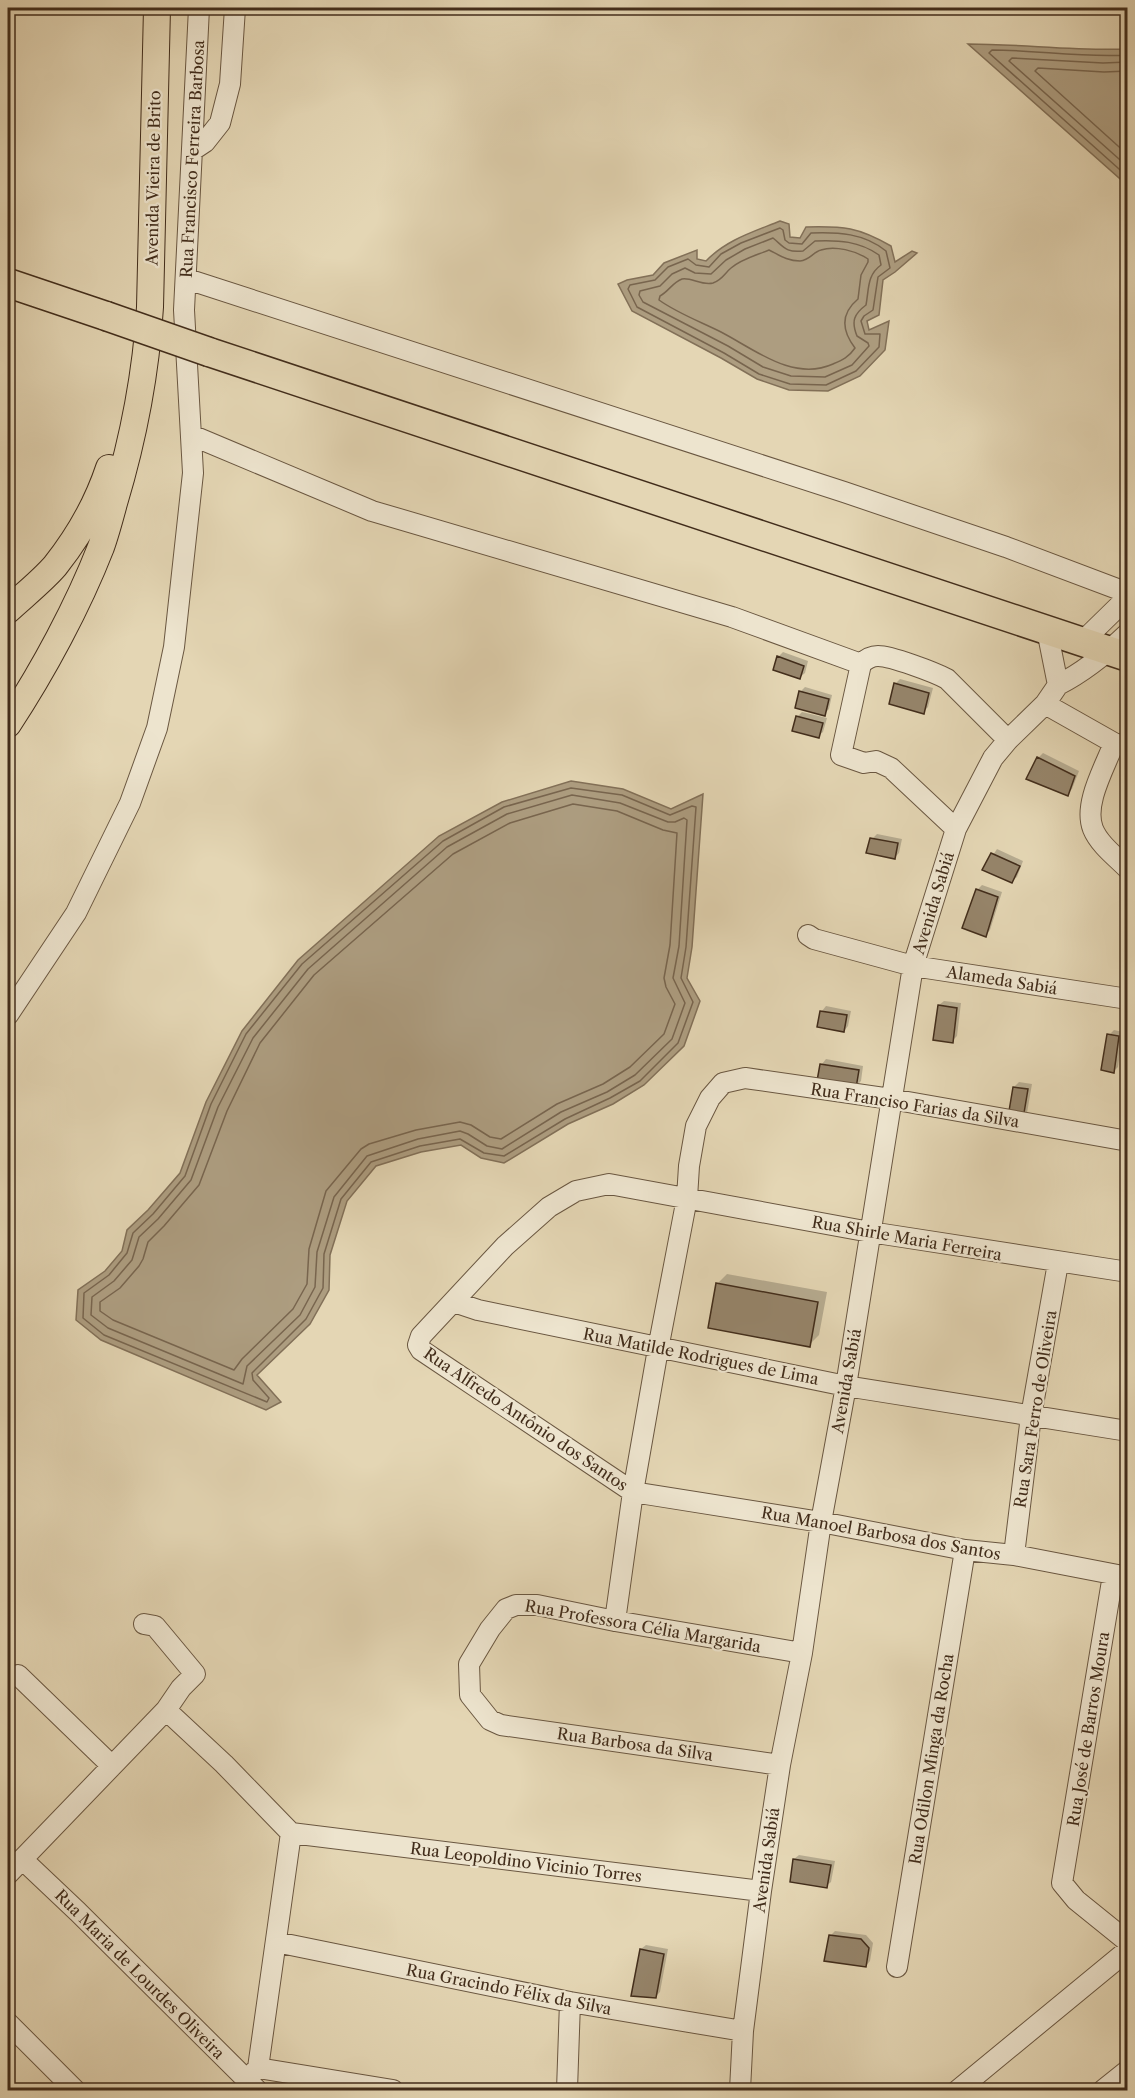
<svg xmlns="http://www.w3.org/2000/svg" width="1135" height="2098" viewBox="0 0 1135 2098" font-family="'Libre Caslon Text',serif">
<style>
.water{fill:#ad9d80;stroke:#827058;stroke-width:1.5}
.shadow{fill:#0003}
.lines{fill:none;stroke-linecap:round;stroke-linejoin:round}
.shore{stroke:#78654e;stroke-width:1.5}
.building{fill:#96856b;stroke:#422d1b;stroke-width:1.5}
.minor-casing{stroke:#6a5741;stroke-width:22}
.major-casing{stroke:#422d1b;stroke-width:28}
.highway-casing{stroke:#422d1b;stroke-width:31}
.minor{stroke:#ede4ce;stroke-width:20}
.major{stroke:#e4d6b4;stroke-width:26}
.highway{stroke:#e4d6b4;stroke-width:28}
.highway-bridge-casing{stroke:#422d1b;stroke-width:31;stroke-linecap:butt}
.highway-bridge{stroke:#e4d6b4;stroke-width:28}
.labels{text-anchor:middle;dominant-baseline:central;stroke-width:4.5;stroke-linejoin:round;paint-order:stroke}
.street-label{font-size:16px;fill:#422d1b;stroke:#ede4ce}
</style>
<rect width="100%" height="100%" fill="#e4d6b4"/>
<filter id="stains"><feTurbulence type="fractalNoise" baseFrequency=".00333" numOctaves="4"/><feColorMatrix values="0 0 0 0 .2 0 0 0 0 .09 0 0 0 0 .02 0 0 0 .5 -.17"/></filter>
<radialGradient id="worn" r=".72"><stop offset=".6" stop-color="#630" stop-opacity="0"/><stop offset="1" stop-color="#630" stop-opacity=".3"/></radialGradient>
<path class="water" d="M 968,44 C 1021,44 1075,51 1127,49 L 1127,185 Z
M 780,221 L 789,224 L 790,237 L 800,238 L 806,227 C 844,226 858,227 891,246 L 895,262 L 912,251 L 917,253 L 895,272 L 883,280 L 879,315 L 867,321 L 869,330 L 889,321 L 885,350 L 860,376 L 828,391 L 789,390 L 757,379 L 721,358 L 632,311 L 618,284 L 627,280 L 653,275 L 664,263 L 697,250 L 697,259 L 706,261 C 726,240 753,232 780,221 Z
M 571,781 L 623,789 L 671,809 L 703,794 L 692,947 L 687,978 L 700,1001 L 684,1046 L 644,1085 L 613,1104 L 568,1124 L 504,1163 L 481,1158 L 461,1145 L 421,1152 L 376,1166 L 347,1201 L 330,1255 L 329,1290 L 310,1324 L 257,1375 L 281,1402 L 266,1410 L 101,1340 L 76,1320 L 78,1290 L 105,1271 L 122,1251 L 127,1230 L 148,1210 L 180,1173 L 206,1102 L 242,1031 L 298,960 L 439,836 L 502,802 Z"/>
<path class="shadow" d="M 783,652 L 808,661 L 805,673 L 800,677 L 778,657 Z
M 900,679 L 933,688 L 928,707 L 923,712 L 895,684 Z
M 805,687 L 832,695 L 829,709 L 824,714 L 800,692 Z
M 802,712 L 827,718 L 823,732 L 818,736 L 797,717 Z
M 1043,753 L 1079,771 L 1072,789 L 1067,794 L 1038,758 Z
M 877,834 L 902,839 L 899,853 L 894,858 L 872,839 Z
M 997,849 L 1023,861 L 1017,877 L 1012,881 L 984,869 Z
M 982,885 L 1002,892 L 990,930 L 986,935 L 977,890 Z
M 944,1001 L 961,1003 L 957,1036 L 952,1041 L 939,1005 Z
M 826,1006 L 851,1011 L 848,1026 L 844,1031 L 822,1011 Z
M 1114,1030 L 1123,1032 L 1118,1067 L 1114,1071 L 1109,1035 Z
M 826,1059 L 863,1066 L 861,1081 L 856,1086 L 819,1080 L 822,1064 Z
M 1019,1082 L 1032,1084 L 1027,1113 L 1022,1117 L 1014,1087 Z
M 727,1274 L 827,1292 L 819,1335 L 809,1345 L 717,1284 Z
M 799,1855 L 835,1861 L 831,1882 L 826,1886 L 794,1859 Z
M 835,1931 L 866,1935 L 873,1943 L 870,1961 L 866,1966 L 830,1936 Z
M 646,1945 L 668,1949 L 660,1992 L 655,1997 L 641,1949 Z"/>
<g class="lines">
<path class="shore" d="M 1128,55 C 1082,58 1037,50 992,50 L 989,53 L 1128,177
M 1128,62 L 1103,63 L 1012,58 L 1009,61 L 1128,167
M 1128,71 L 1104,72 L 1038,68 L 1035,71 L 1128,155
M 780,228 L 783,230 L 785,240 L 789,243 L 802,244 L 811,233 C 838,232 864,233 886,251 L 890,268 L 878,277 L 873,310 L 864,316 L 861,321 L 865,334 L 880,334 L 879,347 L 856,371 L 826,385 L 790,384 L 759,374 L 724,353 L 637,307 L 628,289 L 630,285 L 655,280 L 668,267 L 688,259 L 696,265 L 709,267 L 721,254 L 741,243 Z
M 773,238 C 784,247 786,253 803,251 L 815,241 C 839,240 859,241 879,255 L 881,265 C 867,275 869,289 866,305 C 854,314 851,321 857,336 L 868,343 L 869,346 L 852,365 L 825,377 L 791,376 L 763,367 L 728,346 L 643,302 L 639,295 L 640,291 L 660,286 L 672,274 L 685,268 L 695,273 L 711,274 L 726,260 L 745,249 Z
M 769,250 C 779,255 787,261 800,261 C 810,260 813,252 821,250 C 835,245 856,251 868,259 L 868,262 L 861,275 L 858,299 C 840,314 842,331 855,348 C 849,357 842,360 833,364 C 793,382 754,349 721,332 C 701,322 677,313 659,300 L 660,296 C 668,292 673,282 682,279 C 691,277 702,286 713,283 C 722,280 725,273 731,268 C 741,259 757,255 769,250 Z
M 571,788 L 622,795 L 670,815 L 692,806 L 696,807 L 686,947 L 681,978 L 693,1002 L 678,1043 L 640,1081 L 610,1098 L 565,1119 L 504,1156 L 484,1153 L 460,1139 L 420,1146 L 371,1162 L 341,1199 L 324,1254 L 323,1288 L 306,1319 L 252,1373 L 253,1380 L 269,1398 L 267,1402 L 104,1335 L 83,1318 L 84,1293 L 109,1275 L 127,1253 L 133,1233 L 153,1214 L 185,1176 L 211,1104 L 246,1034 L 302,964 L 443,841 L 504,807 Z
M 572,795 L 620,803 L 668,822 L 675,822 L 684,818 L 687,820 L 679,946 L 673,978 L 685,1003 L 672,1039 L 635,1075 L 607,1092 L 561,1112 L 502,1149 L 487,1146 L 468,1134 L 460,1131 L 418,1139 L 367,1156 L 334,1197 L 317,1252 L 315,1287 L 300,1315 L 247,1366 L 243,1384 L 108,1328 L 91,1315 L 92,1297 L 114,1281 L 132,1260 L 139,1237 L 158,1219 L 191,1180 L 218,1107 L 253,1038 L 308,969 L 447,847 L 507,814 Z
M 573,804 L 617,811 L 663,830 L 677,833 L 670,945 L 664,978 L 666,987 L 675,1004 L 664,1034 L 630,1067 L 603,1084 L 557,1104 L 501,1139 L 490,1137 L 471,1125 L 460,1122 L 416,1130 L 369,1144 L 361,1149 L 326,1191 L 309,1249 L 307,1284 L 293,1309 L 242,1359 L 234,1370 L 113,1320 L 100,1311 L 100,1302 L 120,1288 L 139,1266 L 143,1259 L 148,1242 L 164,1226 L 199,1185 L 227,1111 L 260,1043 L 314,975 L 453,854 L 510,823 Z"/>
</g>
<path class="building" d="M 777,656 L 804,666 L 800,679 L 773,670 Z
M 894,683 L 929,693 L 924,714 L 889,704 Z
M 799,691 L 829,699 L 825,716 L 795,708 Z
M 796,716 L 823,723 L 819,738 L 792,731 Z
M 1037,757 L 1075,776 L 1068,796 L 1026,779 Z
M 870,838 L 898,843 L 895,859 L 866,853 Z
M 991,853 L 1020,866 L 1012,883 L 982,870 Z
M 976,889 L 998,897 L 986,937 L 962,928 Z
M 938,1005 L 957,1008 L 953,1043 L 933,1040 Z
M 820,1011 L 847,1015 L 844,1032 L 817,1027 Z
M 1107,1034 L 1119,1036 L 1114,1073 L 1101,1070 Z
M 820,1064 L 859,1070 L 856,1088 L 817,1081 Z
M 1013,1087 L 1028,1089 L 1023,1119 L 1008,1117 Z
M 716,1283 L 818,1302 L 810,1347 L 708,1328 Z
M 793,1859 L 831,1865 L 827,1888 L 790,1882 Z
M 829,1935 L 861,1939 L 869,1948 L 866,1967 L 824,1961 Z
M 640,1949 L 664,1954 L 656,1998 L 631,1996 Z"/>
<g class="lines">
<g class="minor-casing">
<path id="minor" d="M 193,150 L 205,142 L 220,123 L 230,84 L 235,8
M 187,279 L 844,492 L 1006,547 L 1128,593
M 191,435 L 372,511 L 732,617 L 861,664
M 1083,641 L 1128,597
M 861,664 L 841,755 L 864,763 L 876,761 L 891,768 L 956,829
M 861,664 C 865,660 871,656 878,656 C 891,656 934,672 947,679 L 1008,740
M 1058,685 C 1084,672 1107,653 1128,633
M 1045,704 L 1114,743 L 1128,747
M 1114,743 C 1105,767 1083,804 1093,829 C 1099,844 1116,857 1128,869
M 808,935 L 814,939 L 913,966 L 1128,999
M 8,1015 L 76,913 L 130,803 L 157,728 L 174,647 L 193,473 L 184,310 L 199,8
M 1128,1272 L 870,1232 L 609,1184 L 576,1191 L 549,1207 L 505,1246 L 421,1336 L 418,1345 L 421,1350 L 633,1492 L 821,1522 L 965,1550 L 1014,1555 L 1128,1577
M 454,1302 L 478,1310 L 846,1386 L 1128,1431
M 1014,1555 L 1031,1416 L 1058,1263
M 1113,1575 L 1062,1883 L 1076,1900 L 1128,1942
M 615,1621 L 633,1492 L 658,1349 L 687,1198 L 689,1166 L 696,1126 L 710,1098 L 723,1083 L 745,1078 L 891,1099 L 1128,1141
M 18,1675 L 112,1766
M 166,1710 L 224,1764 L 291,1833 L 258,2068 L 247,2079
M 780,1765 L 501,1725 L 490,1720 L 470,1695 L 469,1664 L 490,1629 L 506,1609 L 516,1605 L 537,1605 L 615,1621 L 802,1653
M 291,1833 L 761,1891
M 22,1859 L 78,1912 L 257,2090
M 8,1874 L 166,1710 L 181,1688 L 195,1674 L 155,1626 L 144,1624
M 276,1942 L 570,2002 L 743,2031
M 897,1967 L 965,1550
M 8,2023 L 75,2090
M 258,2068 L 393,2090
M 567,2090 L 570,2002
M 740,2090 L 743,2031 L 761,1891 L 780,1765 L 802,1653 L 821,1522 L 846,1386 L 913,966 L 956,829 L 993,758 L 1008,740 L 1045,704 L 1058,685 L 1047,630
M 958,2090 L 1128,1950
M 1103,2090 L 1128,2070"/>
</g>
<g class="major-casing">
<path id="major" d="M 8,610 C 23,596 41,582 55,566 C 78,537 97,504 109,468
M 8,724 C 43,671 78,606 101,547 C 106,533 110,518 114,503 C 133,440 146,373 150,307 L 157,8"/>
</g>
<g class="highway-casing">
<path id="highway" d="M 8,283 L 106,316
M 209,352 L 1128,657"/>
</g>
<use href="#minor" class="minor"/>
<use href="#major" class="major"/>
<use href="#highway" class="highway"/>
<g class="highway-bridge-casing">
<path id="highway-bridge" d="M 106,316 L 209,352"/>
</g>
<use href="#highway-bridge" class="highway-bridge"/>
</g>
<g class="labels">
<g class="street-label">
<text transform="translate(192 159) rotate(-87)">Rua Francisco Ferreira Barbosa</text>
<text transform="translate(153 178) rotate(-89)">Avenida Vieira de Brito</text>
<text transform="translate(933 903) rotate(-73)">Avenida Sabiá</text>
<text transform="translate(1002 980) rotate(9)">Alameda Sabiá</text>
<text transform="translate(915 1105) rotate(9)">Rua Franciso Farias da Silva</text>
<text transform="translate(907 1238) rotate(10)">Rua Shirle Maria Ferreira</text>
<text transform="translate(701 1356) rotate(11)">Rua Matilde Rodrigues de Lima</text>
<text transform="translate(846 1381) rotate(-80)">Avenida Sabiá</text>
<text transform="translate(1035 1409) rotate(-81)">Rua Sara Ferro de Oliveira</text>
<text transform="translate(526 1419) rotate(34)">Rua Alfredo Antônio dos Santos</text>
<text transform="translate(881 1533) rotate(10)">Rua Manoel Barbosa dos Santos</text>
<text transform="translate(643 1626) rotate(10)">Rua Professora Célia Margarida</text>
<text transform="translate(1088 1729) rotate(-81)">Rua José de Barros Moura</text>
<text transform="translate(635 1744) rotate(8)">Rua Barbosa da Silva</text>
<text transform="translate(931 1759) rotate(-81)">Rua Odilon Minga da Rocha</text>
<text transform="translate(766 1860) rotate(-82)">Avenida Sabiá</text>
<text transform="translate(526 1862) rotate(7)">Rua Leopoldino Vicinio Torres</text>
<text transform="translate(140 1974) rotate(45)">Rua Maria de Lourdes Oliveira</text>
<text transform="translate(509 1989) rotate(11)">Rua Gracindo Félix da Silva</text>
</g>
</g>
<rect width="1135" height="2098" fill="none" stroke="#e4d6b4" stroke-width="30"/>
<rect x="9" y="9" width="1117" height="2080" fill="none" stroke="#422d1b" stroke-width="3"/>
<rect x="15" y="15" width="1105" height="2068" fill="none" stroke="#422d1b" stroke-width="1.5"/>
<rect width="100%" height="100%" filter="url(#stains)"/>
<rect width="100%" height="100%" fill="url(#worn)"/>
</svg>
